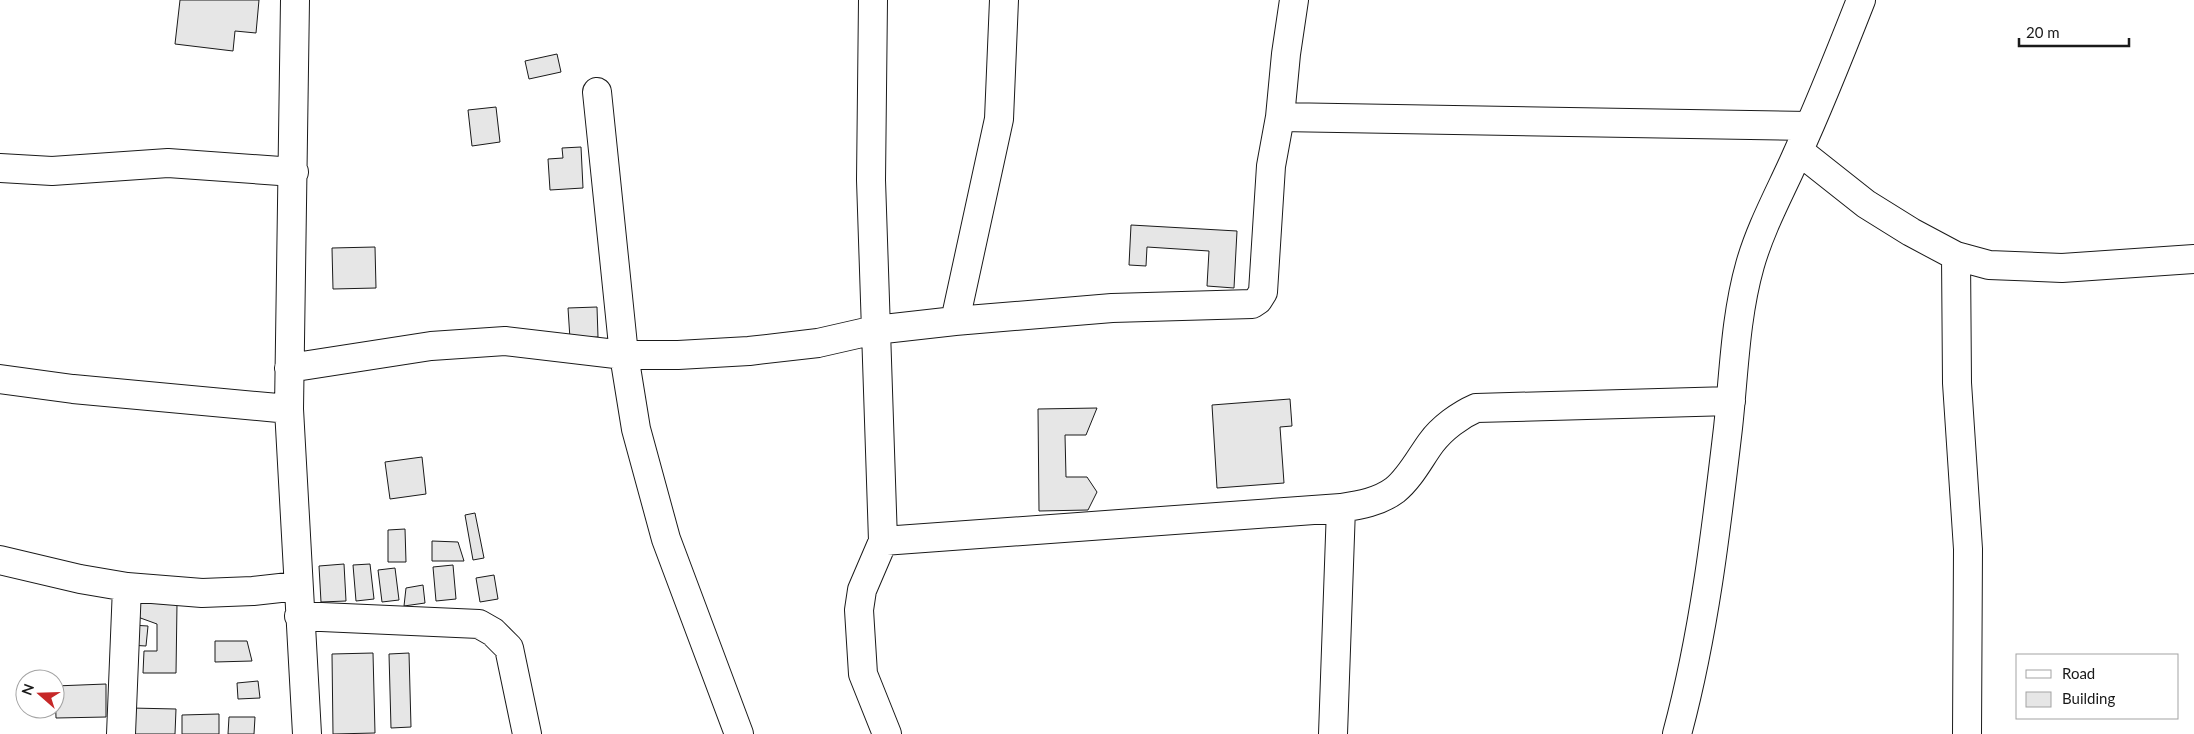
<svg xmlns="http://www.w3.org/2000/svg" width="2194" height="734" viewBox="0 0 2194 734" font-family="Lato,sans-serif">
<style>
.building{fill:#e6e6e6;stroke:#1a1a1a}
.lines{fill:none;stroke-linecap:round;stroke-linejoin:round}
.minor-casing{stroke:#1a1a1a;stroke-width:30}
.minor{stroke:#fff;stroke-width:28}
</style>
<rect width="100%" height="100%" fill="#fff"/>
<path class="building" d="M 180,0 L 259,0 L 256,33 L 235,31 L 233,51 L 175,44 Z
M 557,54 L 561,72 L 529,79 L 525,61 Z
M 496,107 L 500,142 L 472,146 L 468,110 Z
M 581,147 L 583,188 L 550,190 L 548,159 L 563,158 L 562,148 Z
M 1131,225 L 1237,231 L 1234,288 L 1207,286 L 1209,251 L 1147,247 L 1146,266 L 1129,265 Z
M 375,247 L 376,288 L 333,289 L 332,248 Z
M 597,307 L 598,337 L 570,339 L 568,308 Z
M 1290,399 L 1292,426 L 1280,427 L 1284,483 L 1217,488 L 1212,405 Z
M 1097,408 L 1086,435 L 1065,435 L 1066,477 L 1087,477 L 1097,492 L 1088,510 L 1039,511 L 1038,409 Z
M 422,457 L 426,494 L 390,499 L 385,462 Z
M 475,513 L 484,558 L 473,560 L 465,515 Z
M 405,529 L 406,562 L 388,562 L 388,530 Z
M 432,541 L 458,542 L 464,561 L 432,561 Z
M 344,564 L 346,601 L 321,602 L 319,566 Z
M 370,564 L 374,599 L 356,601 L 353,565 Z
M 453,565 L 456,599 L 436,601 L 433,567 Z
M 395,568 L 399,600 L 382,602 L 378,570 Z
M 494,575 L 498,599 L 480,602 L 476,578 Z
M 423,585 L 425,603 L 404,606 L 406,588 Z
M 135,603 L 177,604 L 176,673 L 143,673 L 144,651 L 157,651 L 157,624 L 135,616 Z
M 131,625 L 148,626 L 146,646 L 129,645 Z
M 215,641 L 247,641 L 252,661 L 215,662 Z
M 373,653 L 375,733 L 333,734 L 332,654 Z
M 409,653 L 411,727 L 391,728 L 389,654 Z
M 258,681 L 260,698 L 238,699 L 237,683 Z
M 106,684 L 106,717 L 56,718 L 55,686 Z
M 131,708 L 176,709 L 175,734 L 130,734 Z
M 219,714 L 219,734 L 182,734 L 182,715 Z
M 229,717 L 255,717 L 254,734 L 228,734 Z"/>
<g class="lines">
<g class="minor-casing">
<path id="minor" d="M 295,0 L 289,409 L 307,734
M 873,0 L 871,180 L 883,541 L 862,590 L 859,610 L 863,674 L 887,734
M 597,92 L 624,355 L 636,429 L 666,539 L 739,734
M 1280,117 L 1809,126
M 1799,151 L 1866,204 L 1911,232 L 1956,256 L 1989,265 L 2062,268 L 2194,259
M 0,168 L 52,171 L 168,163 L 294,172
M 1956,256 L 1957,383 L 1968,549 L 1967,734
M 955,321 L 999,119 L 1004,0
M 289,368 L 431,346 L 505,341 L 624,355 L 678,355 L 749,351 L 818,343 L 875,330 L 955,321 L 1112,308 L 1252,304 L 1258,300 L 1263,292 L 1271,166 L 1280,117 L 1286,54 L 1294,0
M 0,379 L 73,389 L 289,409
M 883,541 L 1341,508 C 1360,505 1379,502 1395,490 C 1410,478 1420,458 1431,443 C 1442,428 1460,415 1476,408 L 1731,401
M 0,560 L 80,579 L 127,587 L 202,593 L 253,591 L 298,586
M 299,616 L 479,624 L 493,632 L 509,648 L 527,734
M 121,734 L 127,587
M 1333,734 L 1341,508
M 1677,734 C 1704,634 1716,531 1728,428 C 1734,374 1735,318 1750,265 C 1761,226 1782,189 1798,152 C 1821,102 1841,51 1861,0"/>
</g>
<use href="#minor" class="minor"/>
</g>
<rect x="2016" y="654" width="162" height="65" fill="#ffffff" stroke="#a3a3a3"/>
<rect x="2026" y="670" width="25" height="8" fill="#ffffff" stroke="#a3a3a3"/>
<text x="2062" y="679" font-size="15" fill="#1a1a1a">Road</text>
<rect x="2026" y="692" width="25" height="15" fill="#e6e6e6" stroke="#a3a3a3"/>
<text x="2062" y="704" font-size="15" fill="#1a1a1a">Building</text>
<g transform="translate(40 694) rotate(290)"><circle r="24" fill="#ffffff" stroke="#a3a3a3"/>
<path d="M0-4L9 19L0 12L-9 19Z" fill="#c62828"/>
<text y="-8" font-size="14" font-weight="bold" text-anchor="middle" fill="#1a1a1a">N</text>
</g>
<path d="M2019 38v8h110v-8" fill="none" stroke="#1a1a1a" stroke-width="2.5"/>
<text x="2026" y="38" font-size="15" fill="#1a1a1a" stroke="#ffffff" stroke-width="4" paint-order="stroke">20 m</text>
</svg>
